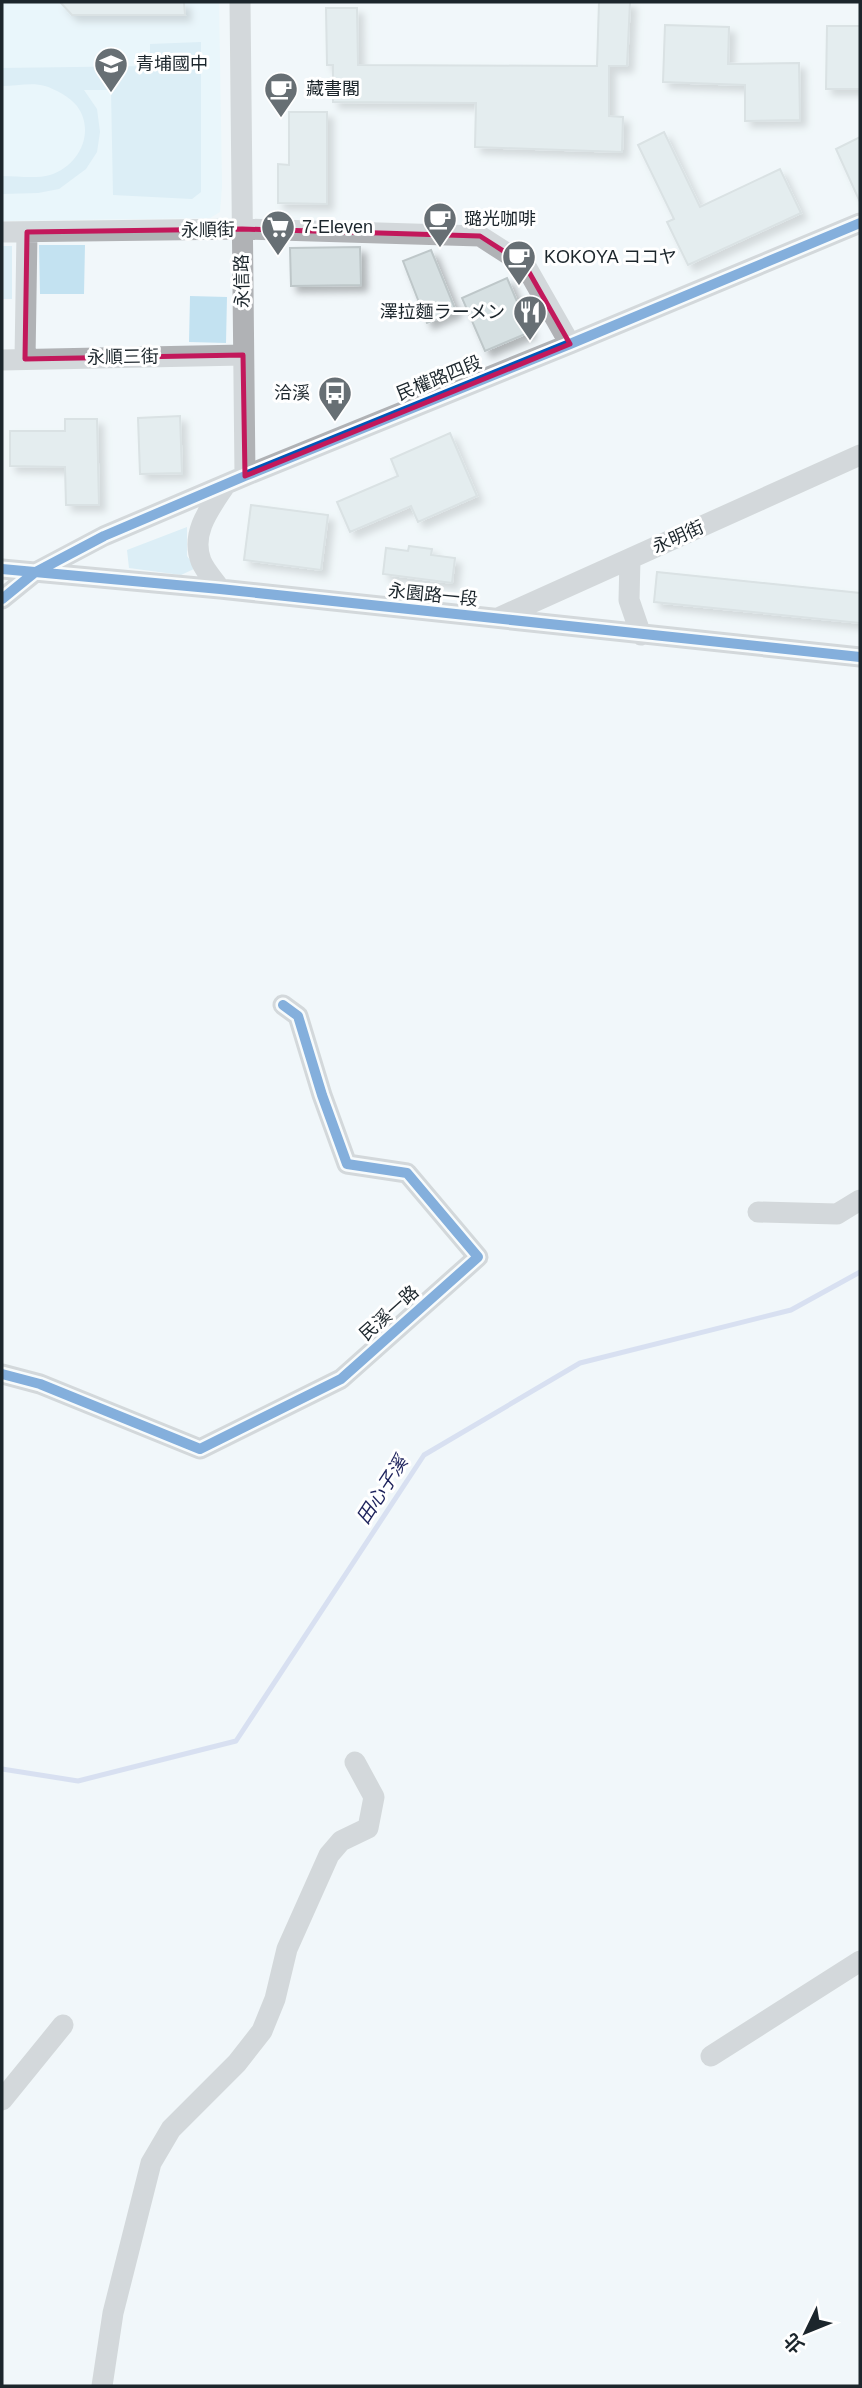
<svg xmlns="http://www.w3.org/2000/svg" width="862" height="2388" viewBox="0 0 862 2388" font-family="Helvetica,'Noto Sans TC','Noto Sans JP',sans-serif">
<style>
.built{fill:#e0f3fc}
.green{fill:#c3e2f1}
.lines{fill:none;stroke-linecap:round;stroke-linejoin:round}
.stream{stroke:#bac4e7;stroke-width:5}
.building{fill:#d6e0e2;stroke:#bec7c9;stroke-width:2;filter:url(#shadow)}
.minor{stroke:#b0b2b5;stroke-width:21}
.cycleway-casing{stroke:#fff;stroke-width:15}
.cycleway{stroke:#0057b8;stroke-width:10}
.marked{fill:none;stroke:#c2185b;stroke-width:5;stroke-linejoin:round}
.labels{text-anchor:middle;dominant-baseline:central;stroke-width:6;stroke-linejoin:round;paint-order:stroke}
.poi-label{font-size:18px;fill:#1c262c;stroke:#fff;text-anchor:start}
.street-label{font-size:18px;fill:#1c262c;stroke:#fff}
.water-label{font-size:19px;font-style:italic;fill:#1c215b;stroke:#fff}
</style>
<defs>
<filter id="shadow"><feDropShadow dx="6" dy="6" stdDeviation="3.5" flood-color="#0004"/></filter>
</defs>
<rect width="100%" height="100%" fill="#f1f7fa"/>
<path class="built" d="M 2,2 L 219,2 L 222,186 L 220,212 L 210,218 L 2,221 Z"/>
<path class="green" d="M 201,42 L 201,192 L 192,199 L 113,195 L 111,90 L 84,90 L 97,109 L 100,132 L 97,152 L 86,169 L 59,189 L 38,193 L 2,194 L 2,176 C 17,176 36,179 50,175 C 79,166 96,132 77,106 C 70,97 55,89 45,86 C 33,82 15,86 2,86 L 2,68 L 150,66 L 150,44 Z
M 39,245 L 85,245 L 84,294 L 40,294 Z
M 2,246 L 12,246 L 12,299 L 2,299 Z
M 190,296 L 227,297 L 226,343 L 189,342 Z
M 187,527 L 187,556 L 196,568 L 181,575 L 129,568 L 127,550 Z"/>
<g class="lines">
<path class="stream" d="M 2,1769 L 78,1781 L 236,1741 L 424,1455 L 580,1363 L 791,1310 L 860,1272"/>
</g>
<path class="building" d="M 60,2 L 184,2 L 185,15 L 72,15 Z
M 599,2 L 630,2 L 627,66 L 609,66 L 609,116 L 623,117 L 622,152 L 475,147 L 476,103 L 333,102 L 333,65 L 327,65 L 326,8 L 357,8 L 358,65 L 597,66 Z
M 665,25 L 729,27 L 728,64 L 799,63 L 800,120 L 745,121 L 745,85 L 663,82 Z
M 827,26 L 860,26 L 860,89 L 826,89 Z
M 289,112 L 327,112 L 327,204 L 278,203 L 278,164 L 289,165 Z
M 664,132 L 700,207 L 780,169 L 801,213 L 688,265 L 667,222 L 674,219 L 638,145 Z
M 860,137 L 860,202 L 836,149 Z
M 360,247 L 361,285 L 291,286 L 290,248 Z
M 431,250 L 456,311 L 427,323 L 403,261 Z
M 507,278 L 530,332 L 485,351 L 462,298 Z
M 180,416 L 182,473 L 140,474 L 138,418 Z
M 65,419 L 97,419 L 99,505 L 66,505 L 65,467 L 10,466 L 10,431 L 65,431 Z
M 450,433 L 477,496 L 418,522 L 411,506 L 350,532 L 337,502 L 398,476 L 391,459 Z
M 251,505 L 328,515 L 321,570 L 244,560 Z
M 409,546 L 432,549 L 431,555 L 455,558 L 452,583 L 383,574 L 386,548 L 408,551 Z
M 657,572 L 860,593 L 860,623 L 654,602 Z"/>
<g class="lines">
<path class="minor" d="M 240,2 L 245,476
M 2,232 L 242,229 L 480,236 L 525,265 L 570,344
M 25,359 L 27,232
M 2,360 L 243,355
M 630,559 L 629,600 L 641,635
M 2,569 L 220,589 L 860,657
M 220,589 C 214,580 205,571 201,561 C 190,532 211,507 226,484
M 2,599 L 34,573 L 104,536 L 245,476 L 570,344 L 860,223
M 498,618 L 860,455
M 758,1212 L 837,1214 L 860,1200
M 2,1374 L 40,1384 L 200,1449 L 341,1379 L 478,1257 L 407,1173 L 347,1164 L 322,1095 L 298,1016 L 283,1005
M 711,2056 L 860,1961
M 2,2100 L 63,2025
M 102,2386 L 113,2313 L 151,2163 L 171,2129 L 237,2063 L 262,2031 L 275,1999 L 287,1949 L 329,1855 L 341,1841 L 368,1828 L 374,1797 L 355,1762"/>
<g class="cycleway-casing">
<path id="cycleway" d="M 2,569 L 220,589 L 860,657
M 2,599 L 34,573 L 104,536 L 245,476 L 570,344 L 860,223
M 2,1374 L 40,1384 L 200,1449 L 341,1379 L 478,1257 L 407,1173 L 347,1164 L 322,1095 L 298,1016 L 283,1005"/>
</g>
<use href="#cycleway" class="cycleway"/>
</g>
<path d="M0 0H862V2388H0ZM 242,229 L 480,236 L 525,265 L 570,344 L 245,476 L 243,355 L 25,359 L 27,232 Z" fill="#f1f7fa" fill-opacity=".55" fill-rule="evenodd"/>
<path class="marked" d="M 242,229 L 480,236 L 525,265 L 570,344 L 245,476 L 243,355 L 25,359 L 27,232 Z"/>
<defs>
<g id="school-pin" transform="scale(1.75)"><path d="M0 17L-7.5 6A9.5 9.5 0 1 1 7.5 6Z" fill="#676f74" stroke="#fff"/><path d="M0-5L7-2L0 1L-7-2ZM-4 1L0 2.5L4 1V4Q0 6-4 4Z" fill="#fff"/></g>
<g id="cafe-pin" transform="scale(1.75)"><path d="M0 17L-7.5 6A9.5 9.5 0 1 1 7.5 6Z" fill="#676f74" stroke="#fff"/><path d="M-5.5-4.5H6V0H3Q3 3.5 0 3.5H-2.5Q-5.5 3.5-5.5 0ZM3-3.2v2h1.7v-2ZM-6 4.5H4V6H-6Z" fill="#fff"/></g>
<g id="supermarket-pin" transform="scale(1.75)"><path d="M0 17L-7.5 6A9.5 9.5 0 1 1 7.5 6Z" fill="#676f74" stroke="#fff"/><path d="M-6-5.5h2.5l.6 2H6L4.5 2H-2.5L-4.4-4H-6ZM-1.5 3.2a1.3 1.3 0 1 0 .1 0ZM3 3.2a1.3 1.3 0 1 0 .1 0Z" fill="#fff"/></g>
<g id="restaurant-pin" transform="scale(1.75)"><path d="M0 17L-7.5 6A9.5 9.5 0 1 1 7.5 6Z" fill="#676f74" stroke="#fff"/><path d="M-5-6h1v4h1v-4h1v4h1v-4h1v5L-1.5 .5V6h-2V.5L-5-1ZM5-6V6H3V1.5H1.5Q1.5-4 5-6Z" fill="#fff"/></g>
<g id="bus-pin" transform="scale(1.75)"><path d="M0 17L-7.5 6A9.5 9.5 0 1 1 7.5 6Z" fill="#676f74" stroke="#fff"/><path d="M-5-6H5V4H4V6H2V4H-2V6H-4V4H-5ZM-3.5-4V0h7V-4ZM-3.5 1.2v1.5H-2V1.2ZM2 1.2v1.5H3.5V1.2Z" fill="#fff"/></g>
</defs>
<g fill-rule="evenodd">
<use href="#school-pin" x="111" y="64"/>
<use href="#cafe-pin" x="281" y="89"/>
<use href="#cafe-pin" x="440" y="219"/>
<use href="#supermarket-pin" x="278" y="227"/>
<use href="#cafe-pin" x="519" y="257"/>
<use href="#restaurant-pin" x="530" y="312"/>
<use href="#bus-pin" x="335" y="393"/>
</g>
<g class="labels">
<g class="poi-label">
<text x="136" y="64">青埔國中</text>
<text x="306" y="89">藏書閣</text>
<text x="464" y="219">璐光咖啡</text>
<text x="302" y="227">7-Eleven</text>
<text x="544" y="257">KOKOYA ココヤ</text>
<text x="505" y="312" text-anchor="end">澤拉麵ラーメン</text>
<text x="310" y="393" text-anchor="end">洽溪</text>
</g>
<g class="street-label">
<text transform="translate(208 230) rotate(-1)">永順街</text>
<text transform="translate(242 281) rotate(-91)">永信路</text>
<text transform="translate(123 357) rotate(-1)">永順三街</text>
<text transform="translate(439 378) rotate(-22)">民權路四段</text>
<text transform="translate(678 537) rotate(-24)">永明街</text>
<text transform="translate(433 595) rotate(6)">永園路一段</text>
<text transform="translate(389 1313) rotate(-42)">民溪一路</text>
</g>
<g class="water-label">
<text transform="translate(382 1490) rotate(-57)">田心子溪</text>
</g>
</g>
<rect width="862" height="2388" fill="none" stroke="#1c262c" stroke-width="7"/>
<g transform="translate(806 2332) rotate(227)" stroke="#ffffff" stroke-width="5" paint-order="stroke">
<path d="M0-5L12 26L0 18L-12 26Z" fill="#1c262c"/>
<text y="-10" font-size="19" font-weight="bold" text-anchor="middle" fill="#1c262c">北</text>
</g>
</svg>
